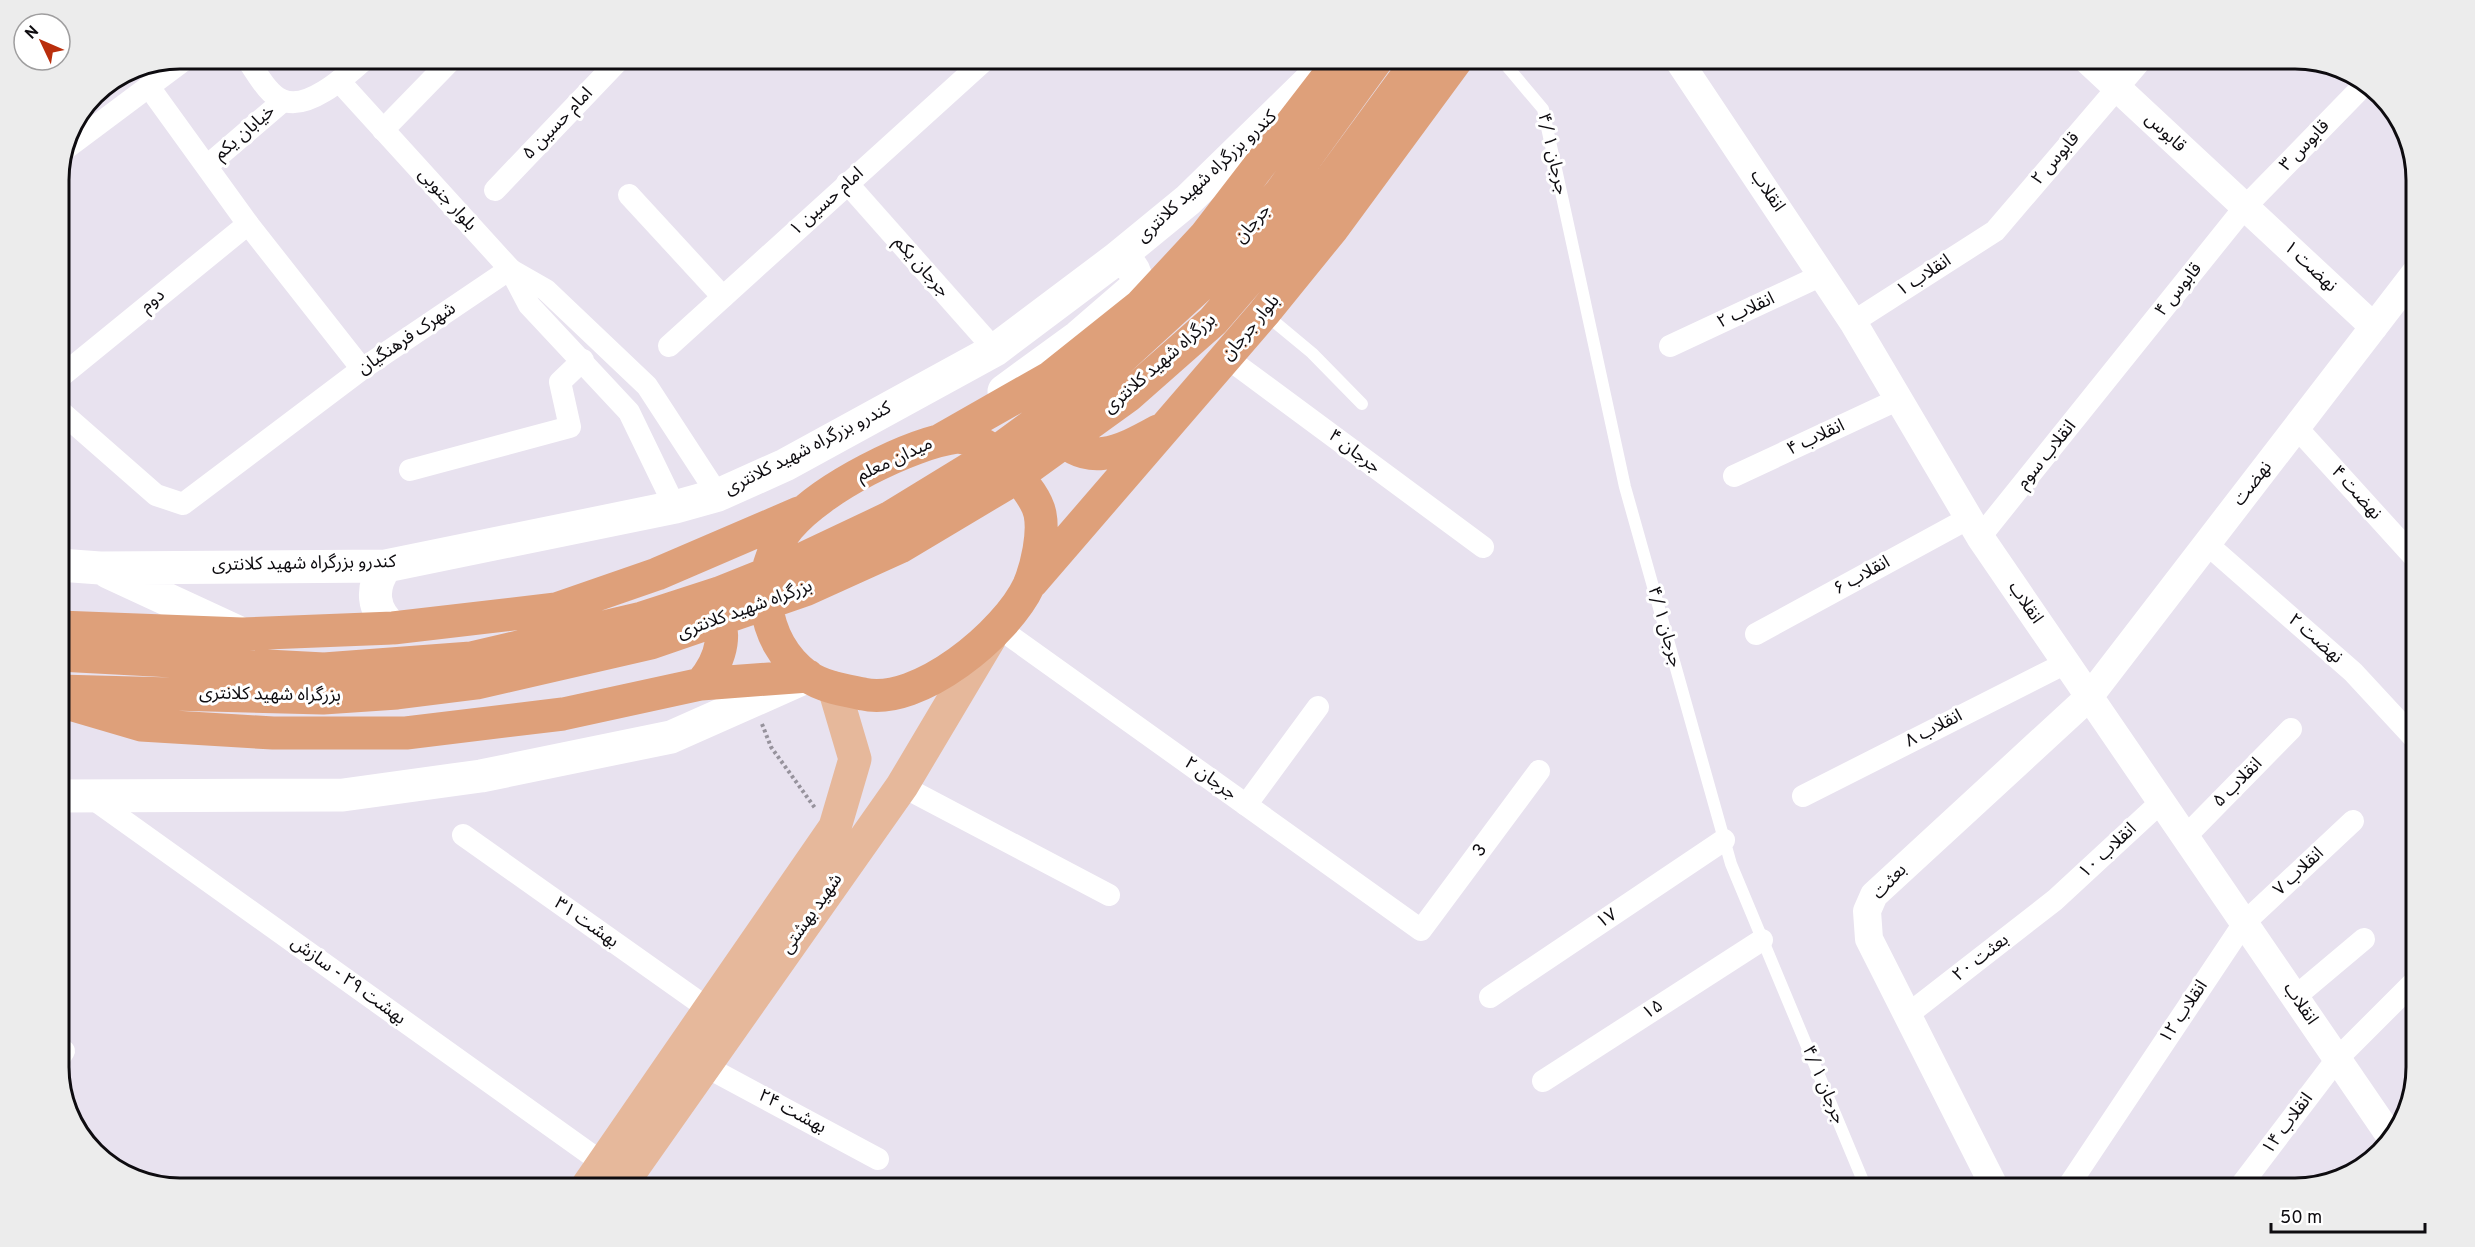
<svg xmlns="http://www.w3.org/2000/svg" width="2475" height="1247" viewBox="0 0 2475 1247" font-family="Overpass,'Noto Sans Arabic',sans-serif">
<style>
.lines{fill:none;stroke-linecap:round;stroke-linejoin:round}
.path{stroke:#96929c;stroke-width:4;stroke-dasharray:3 3;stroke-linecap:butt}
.service{stroke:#fff;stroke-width:12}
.minor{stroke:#fff;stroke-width:22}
.tertiary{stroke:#fff;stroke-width:28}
.secondary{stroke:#fff;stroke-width:33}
.primary{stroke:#e6b89b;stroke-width:33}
.trunk{stroke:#dea07a;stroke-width:33}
.labels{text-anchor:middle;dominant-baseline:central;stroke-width:6;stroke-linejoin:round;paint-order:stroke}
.street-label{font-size:18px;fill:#0e0c10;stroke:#fff}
.rim{fill:none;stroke:#0e0c10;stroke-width:3}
</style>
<rect width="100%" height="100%" fill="#e8e2ef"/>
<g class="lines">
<path class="path" d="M 762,724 L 771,747 L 815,808"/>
<path class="service" d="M 1500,58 L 1543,109 L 1625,487 L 1731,864 L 1866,1188
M 1265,314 L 1312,353 L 1362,404"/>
<g class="minor">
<path d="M 246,58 C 256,71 267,94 282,100 C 308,112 348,74 366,58"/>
<path d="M 339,81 L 510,269 L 529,305 L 629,412 L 675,507"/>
<path d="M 149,87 L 248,224 L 362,369"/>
<path d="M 383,130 L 453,58"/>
<path d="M 64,150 L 187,58"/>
<path d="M 207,166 L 283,101"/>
<path d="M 847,183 L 995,350"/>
<path d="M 495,190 L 621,58"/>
<path d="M 629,195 L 723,297"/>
<path d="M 511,270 L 546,290 L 647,386 L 718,495"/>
<path d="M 1853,322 L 1995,231 L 2143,58"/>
<path d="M 669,346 L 987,58"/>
<path d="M 1670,346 L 1822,275"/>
<path d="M 1226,357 L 1483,547"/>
<path d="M 59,378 L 248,224"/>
<path d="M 59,410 L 156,495 L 183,504 L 362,369 L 510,269"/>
<path d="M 2296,427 L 2416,559"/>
<path d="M 410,470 L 570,427 L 560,382 L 583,360"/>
<path d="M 1734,476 L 1899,399"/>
<path d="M 1980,537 L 2245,207 L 2364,85"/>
<path d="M 2207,544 L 2353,672 L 2416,740"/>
<path id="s1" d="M 999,628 L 1421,930 L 1539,771"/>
<path d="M 1756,634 L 1969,518"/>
<path d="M 902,786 L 1109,895"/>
<path d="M 1803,796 L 2066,663"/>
<path d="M 92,798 L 604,1164"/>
<path d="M 1246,805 L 1318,707"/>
<path d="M 463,835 L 710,1010"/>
<path d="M 2185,837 L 2291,729"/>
<path d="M 1490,997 L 1724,840"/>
<path d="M 2295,997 L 2364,939"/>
<path d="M 1906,1016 L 2055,900 L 2161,802"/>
<path d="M 59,1059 L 64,1051"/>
<path d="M 705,1066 L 878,1159"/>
<path d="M 1543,1081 L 1762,940"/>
<path d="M 2067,1188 L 2244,923 L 2353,821"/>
<path d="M 2239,1188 L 2337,1059 L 2416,980"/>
</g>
<path class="tertiary" d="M 1677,58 L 1853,322 L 1980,537 L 2390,1136
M 2085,58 L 2374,327
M 1995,1188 L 1869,939 L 1867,911 L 1874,895 L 2089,697 L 2416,272"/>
<path class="secondary" d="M 1004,391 L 1078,337 L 1137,286 C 1136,269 1132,264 1116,259
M 59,565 L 100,568 L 386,566 L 675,507 L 718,495 L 785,465 L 995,350 L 1116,259 L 1188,200 L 1315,76
M 386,566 C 370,588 372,610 393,628
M 108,572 L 242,634
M 59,796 L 343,795 L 481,776 L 671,737 L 804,678"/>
<path class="primary" d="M 586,1188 L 835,827 L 855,759 L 834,688
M 619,1188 L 902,786 L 990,638"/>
<path class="trunk" d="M 1053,430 C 1086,470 1120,452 1158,431
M 958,437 C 982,439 999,453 1014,472 C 1023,483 1037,499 1040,514 C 1044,534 1037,566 1029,585 C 1007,633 918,707 863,694 C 844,690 823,687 807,676 C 760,642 752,571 789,527 C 820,489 910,443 958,437 Z
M 942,439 L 1051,377 L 1140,306 L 1205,236 L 1342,58
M 1032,582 L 1264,313 L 1333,228 L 1458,58
M 59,627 L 242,634 L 393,628 L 556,609 L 657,574 L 799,513
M 59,655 L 324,669 L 471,658 L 642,618 L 719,593 L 794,563 L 889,518 L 992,455 L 1108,370 L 1202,284 L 1281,192 L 1378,58
M 701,684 C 723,658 729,630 711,601
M 59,691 L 323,698 L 397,693 L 477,683 L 651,643 L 805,590 L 900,547 L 1009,482 L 1128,396 L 1213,321 L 1307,212 L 1420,58
M 66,703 L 141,725 L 273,733 L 406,733 L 563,714 L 701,684 L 808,676"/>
</g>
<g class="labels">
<g class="street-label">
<text transform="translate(558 124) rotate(-46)">امام حسین ۵</text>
<text transform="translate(245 133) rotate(-41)">خیابان یکم</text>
<text transform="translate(2165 133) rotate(43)">قابوس</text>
<text transform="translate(2305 146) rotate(-46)">۳ قابوس</text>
<text transform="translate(1552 154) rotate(77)">جرجان ۱ /۴</text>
<text transform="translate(2056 159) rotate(-49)">۲ قابوس</text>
<text transform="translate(1207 177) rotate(-43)">کندرو بزرگراه شهید کلانتری</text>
<text transform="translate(1767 191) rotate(56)">انقلاب</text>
<text transform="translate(447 200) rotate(48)">بلوار جنوبی</text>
<text transform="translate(827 202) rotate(-42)">امام حسین ۱</text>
<text transform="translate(1253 224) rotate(-49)">جرجان</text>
<text transform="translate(921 267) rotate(49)">جرجان یکم</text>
<text transform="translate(2310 267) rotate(43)">۱ نهضت</text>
<text transform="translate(1924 276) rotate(-33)">انقلاب ۱</text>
<text transform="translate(2179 290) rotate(-51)">۴ قابوس</text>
<text transform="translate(153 301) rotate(-39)">دوم</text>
<text transform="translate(1746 311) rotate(-25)">۲ انقلاب</text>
<text transform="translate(1251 328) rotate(-50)">بلوار جرجان</text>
<text transform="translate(407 339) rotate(-34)">شهرک فرهنگیان</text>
<text transform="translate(1160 364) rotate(-41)">بزرگراه شهید کلانتری</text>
<text transform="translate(1816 438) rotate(-25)">۴ انقلاب</text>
<text transform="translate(808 449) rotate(-27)">کندرو بزرگراه شهید کلانتری</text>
<text transform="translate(1354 452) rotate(37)">۴ جرجان</text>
<text transform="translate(2047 455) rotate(-51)">انقلاب سوم</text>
<text transform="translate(895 460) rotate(-25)">میدان معلم</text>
<text transform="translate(2253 484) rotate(-52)">نهضت</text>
<text transform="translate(2356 493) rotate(48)">۴ نهضت</text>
<text transform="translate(304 564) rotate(-1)">کندرو بزرگراه شهید کلانتری</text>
<text transform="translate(1862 576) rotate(-29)">۶ انقلاب</text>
<text transform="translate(2025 603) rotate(56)">انقلاب</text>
<text transform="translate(745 610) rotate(-20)">بزرگراه شهید کلانتری</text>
<text transform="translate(1664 627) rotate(74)">جرجان ۱ /۴</text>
<text transform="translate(2315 639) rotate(41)">۲ نهضت</text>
<text transform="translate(270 695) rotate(1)">بزرگراه شهید کلانتری</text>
<text transform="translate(1934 729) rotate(-27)">۸ انقلاب</text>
<text transform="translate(1210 779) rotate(36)">جرجان ۲</text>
<text transform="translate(2238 783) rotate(-45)">۵ انقلاب</text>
<text stroke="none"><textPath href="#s1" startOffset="618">3</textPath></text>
<text transform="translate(2108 851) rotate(-43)">۱۰ انقلاب</text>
<text transform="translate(2299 872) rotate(-43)">۷ انقلاب</text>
<text transform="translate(1890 882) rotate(-47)">بعثت</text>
<text transform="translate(812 914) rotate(-55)">شهید بهشتی</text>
<text transform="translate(1607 919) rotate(-34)">۱۷</text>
<text transform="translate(586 923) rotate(35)">بهشت ۳۱</text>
<text transform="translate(1981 958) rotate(-38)">۲۰ بعثت</text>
<text transform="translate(348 981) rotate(36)">بهشت ۲۹ - سازش</text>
<text transform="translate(2300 1004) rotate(56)">انقلاب</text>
<text transform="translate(1653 1010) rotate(-33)">۱۵</text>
<text transform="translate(2184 1012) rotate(-56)">۱۲ انقلاب</text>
<text transform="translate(1823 1085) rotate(67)">جرجان ۱ /۴</text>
<text transform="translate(792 1112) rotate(28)">بهشت ۲۴</text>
<text transform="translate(2288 1124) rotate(-53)">۱۴ انقلاب</text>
</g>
</g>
<path d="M0 0H2475V1247H0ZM180 69H2295A111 111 0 0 1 2406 180V1067A111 111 0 0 1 2295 1178H180A111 111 0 0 1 69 1067V180A111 111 0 0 1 180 69Z" fill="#ececec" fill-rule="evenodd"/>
<path class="rim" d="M180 69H2295A111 111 0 0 1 2406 180V1067A111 111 0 0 1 2295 1178H180A111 111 0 0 1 69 1067V180A111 111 0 0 1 180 69Z"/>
<g transform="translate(42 42) rotate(314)"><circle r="28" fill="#ffffff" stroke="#9f9e9f" stroke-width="1.5"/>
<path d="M0-4.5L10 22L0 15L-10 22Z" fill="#b92e0c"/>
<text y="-9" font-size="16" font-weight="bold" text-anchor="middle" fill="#0e0c10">N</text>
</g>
<path d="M2271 1223v9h154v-9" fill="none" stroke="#0e0c10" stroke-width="3"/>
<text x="2280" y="1223" font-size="18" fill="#0e0c10" stroke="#ffffff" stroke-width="4.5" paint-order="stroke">50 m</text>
</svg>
